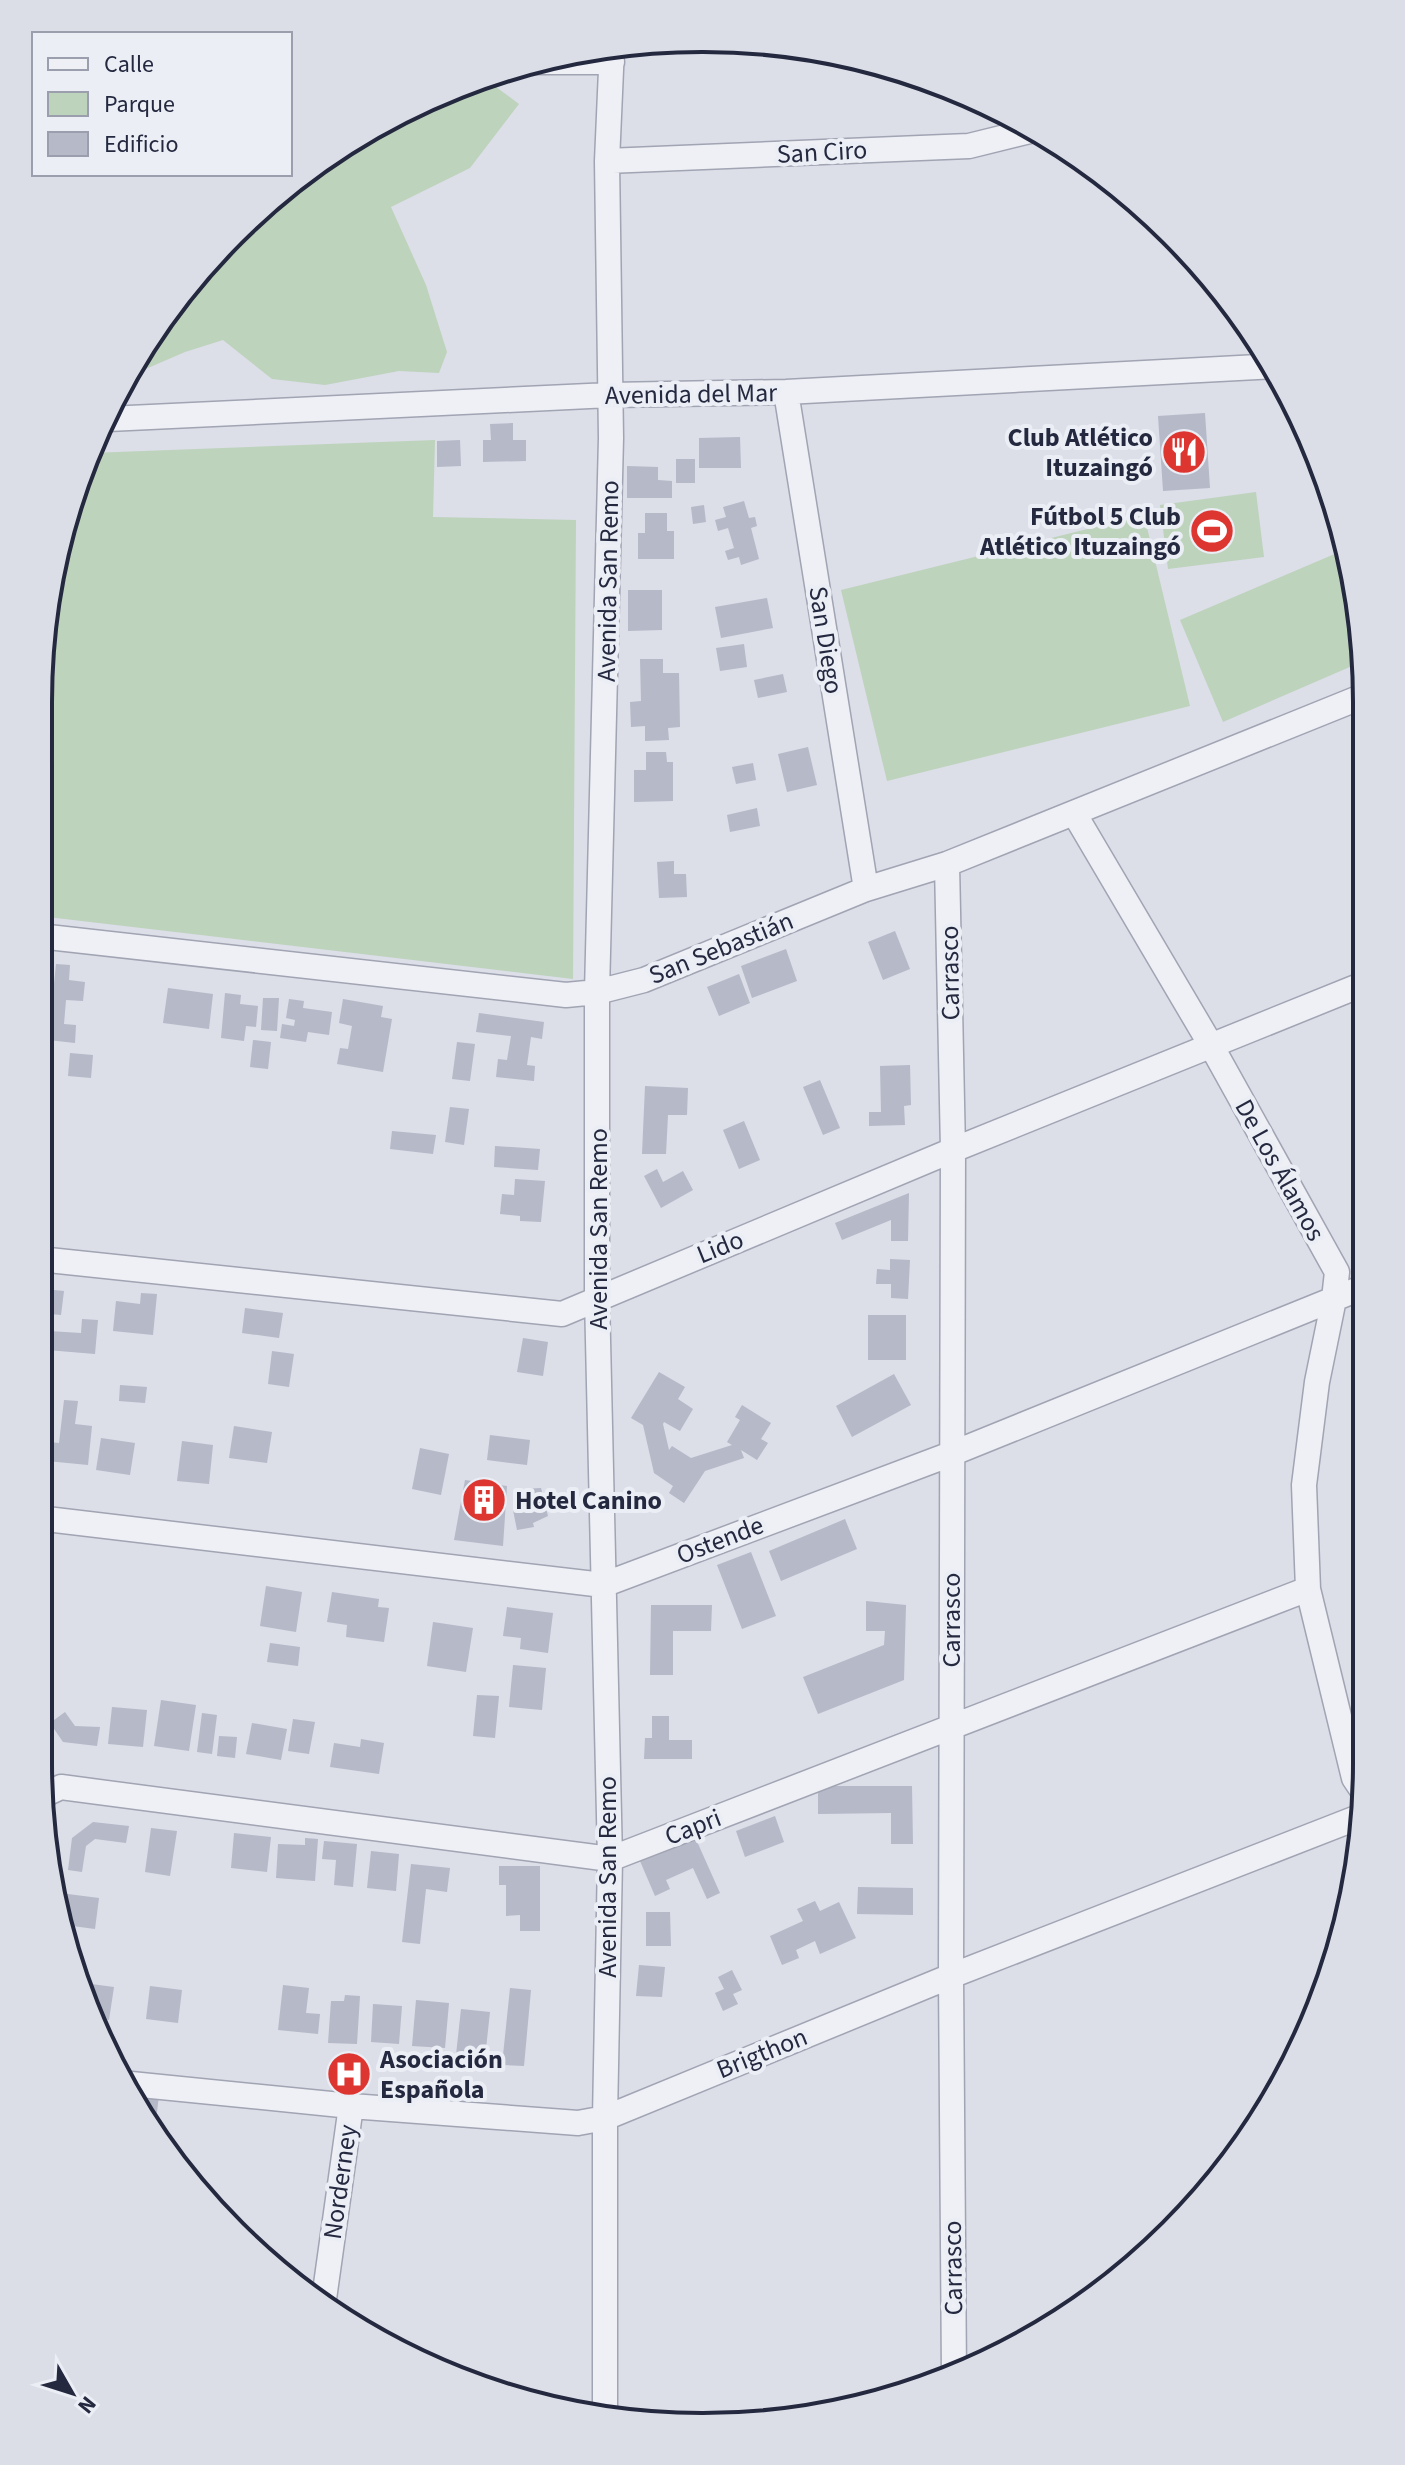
<svg xmlns="http://www.w3.org/2000/svg" width="1405" height="2465" viewBox="0 0 1405 2465" font-family="'Source Sans 3',sans-serif">
<style>
.green{fill:#bdd3bc}
.building{fill:#b5b9c8}
.lines{fill:none;stroke-linecap:round;stroke-linejoin:round}
.minor-casing{stroke:#a1a4b2;stroke-width:27}
.minor{stroke:#eff0f6;stroke-width:24}
.labels{text-anchor:middle;dominant-baseline:central;stroke-width:8;stroke-linejoin:round;paint-order:stroke}
.street-label{font-size:26px;fill:#242940;stroke:#ebeef5}
.poi-label{font-size:26px;font-weight:bold;fill:#242940;stroke:#ebeef5;text-anchor:end}
.rim{fill:none;stroke:#242940;stroke-width:4}
</style>
<rect width="100%" height="100%" fill="#dcdee8"/>
<path class="green" d="M 470,82 L 492,84 L 519,104 L 470,168 L 391,207 L 426,285 L 447,352 L 439,373 L 399,371 L 325,385 L 272,379 L 223,340 L 185,352 L 134,374 L 130,373 L 150,334 L 232,233 L 333,150 L 448,89 Z
M 435,440 L 433,517 L 576,520 L 573,979 L 39,916 L 39,659 L 73,488 L 91,453 Z
M 1256,492 L 1264,557 L 1168,569 L 1160,505 Z
M 1144,515 L 1190,706 L 887,781 L 841,590 Z
M 1344,550 L 1366,660 L 1223,722 L 1180,620 Z"/>
<path class="building" d="M 1205,413 L 1210,488 L 1163,491 L 1158,416 Z
M 513,423 L 513,440 L 526,440 L 526,461 L 483,462 L 483,440 L 491,440 L 490,424 Z
M 740,437 L 741,468 L 699,468 L 699,438 Z
M 460,440 L 461,466 L 437,467 L 437,441 Z
M 676,459 L 695,459 L 695,483 L 676,483 Z
M 627,466 L 658,467 L 658,480 L 672,481 L 672,498 L 627,498 Z
M 744,501 L 749,518 L 755,517 L 757,526 L 751,528 L 759,559 L 741,565 L 739,557 L 728,560 L 725,551 L 734,548 L 728,528 L 718,531 L 715,520 L 726,517 L 723,507 Z
M 704,505 L 706,522 L 693,524 L 691,507 Z
M 645,513 L 667,513 L 667,531 L 674,531 L 674,559 L 638,559 L 638,533 L 645,533 Z
M 628,590 L 662,590 L 662,630 L 628,631 Z
M 767,598 L 773,628 L 721,638 L 715,607 Z
M 744,644 L 747,667 L 720,671 L 716,648 Z
M 640,659 L 663,659 L 663,673 L 679,673 L 680,727 L 668,728 L 669,740 L 645,741 L 645,726 L 631,727 L 630,702 L 641,701 Z
M 783,674 L 787,692 L 758,698 L 754,680 Z
M 808,747 L 817,785 L 787,792 L 778,754 Z
M 646,752 L 666,752 L 667,762 L 673,762 L 673,801 L 634,802 L 634,770 L 646,770 Z
M 753,763 L 756,780 L 736,784 L 732,767 Z
M 757,808 L 760,826 L 730,832 L 727,815 Z
M 674,861 L 674,874 L 686,874 L 687,897 L 659,898 L 657,862 Z
M 895,931 L 910,969 L 883,980 L 868,942 Z
M 786,949 L 797,981 L 752,998 L 741,966 Z
M 56,964 L 70,965 L 69,980 L 85,982 L 83,1001 L 66,1000 L 64,1024 L 76,1025 L 75,1043 L 48,1040 L 52,998 L 45,997 L 47,983 L 54,984 Z
M 739,974 L 750,1003 L 719,1016 L 707,987 Z
M 168,988 L 213,994 L 209,1029 L 163,1023 Z
M 225,993 L 241,995 L 240,1004 L 258,1006 L 256,1027 L 246,1026 L 244,1041 L 221,1038 Z
M 263,998 L 279,998 L 277,1031 L 261,1030 Z
M 289,999 L 304,1001 L 303,1008 L 332,1012 L 329,1035 L 308,1032 L 306,1042 L 280,1038 L 282,1024 L 294,1026 L 295,1020 L 286,1018 Z
M 343,999 L 383,1006 L 381,1017 L 392,1019 L 383,1072 L 337,1064 L 340,1048 L 348,1049 L 352,1026 L 339,1023 Z
M 479,1013 L 544,1022 L 542,1039 L 531,1037 L 527,1065 L 535,1066 L 534,1081 L 496,1077 L 498,1059 L 507,1060 L 511,1036 L 476,1032 Z
M 253,1040 L 271,1042 L 268,1069 L 250,1067 Z
M 457,1042 L 475,1044 L 470,1081 L 452,1079 Z
M 70,1053 L 93,1055 L 91,1078 L 68,1076 Z
M 910,1065 L 911,1105 L 904,1106 L 905,1125 L 869,1126 L 869,1112 L 881,1112 L 880,1066 Z
M 820,1080 L 840,1128 L 823,1135 L 803,1087 Z
M 645,1086 L 688,1088 L 687,1115 L 668,1115 L 666,1154 L 642,1154 Z
M 450,1107 L 469,1109 L 464,1145 L 445,1142 Z
M 744,1121 L 760,1160 L 739,1169 L 723,1130 Z
M 392,1131 L 436,1135 L 433,1154 L 390,1149 Z
M 495,1146 L 540,1149 L 538,1170 L 494,1167 Z
M 657,1169 L 663,1182 L 683,1171 L 693,1190 L 661,1208 L 644,1176 Z
M 515,1179 L 545,1181 L 541,1222 L 520,1221 L 520,1216 L 500,1214 L 502,1194 L 514,1195 Z
M 909,1193 L 908,1241 L 891,1241 L 891,1220 L 842,1240 L 835,1223 Z
M 890,1259 L 910,1260 L 908,1299 L 891,1298 L 891,1284 L 876,1284 L 877,1269 L 890,1270 Z
M 39,1279 L 45,1279 L 44,1289 L 64,1291 L 61,1315 L 39,1313 Z
M 141,1293 L 157,1294 L 153,1335 L 113,1331 L 116,1301 L 140,1304 Z
M 245,1308 L 283,1313 L 279,1338 L 242,1333 Z
M 868,1315 L 906,1315 L 906,1360 L 868,1360 Z
M 82,1319 L 98,1320 L 95,1354 L 47,1350 L 49,1331 L 81,1333 Z
M 523,1338 L 548,1342 L 543,1376 L 517,1372 Z
M 272,1351 L 294,1354 L 289,1387 L 268,1384 Z
M 659,1372 L 685,1387 L 678,1399 L 693,1409 L 680,1431 L 664,1422 L 663,1424 L 669,1450 L 672,1446 L 691,1458 L 732,1445 L 727,1442 L 740,1420 L 735,1417 L 742,1405 L 771,1423 L 761,1439 L 768,1443 L 757,1460 L 741,1450 L 744,1458 L 705,1471 L 684,1503 L 669,1493 L 673,1486 L 654,1473 L 643,1425 L 631,1418 Z
M 894,1374 L 911,1405 L 852,1437 L 836,1406 Z
M 120,1385 L 147,1387 L 145,1403 L 119,1401 Z
M 64,1400 L 78,1401 L 75,1424 L 92,1426 L 88,1465 L 47,1461 L 49,1442 L 59,1443 Z
M 234,1426 L 272,1432 L 267,1463 L 229,1458 Z
M 490,1435 L 530,1440 L 527,1465 L 487,1460 Z
M 101,1438 L 135,1443 L 130,1475 L 96,1470 Z
M 182,1441 L 213,1445 L 209,1484 L 177,1481 Z
M 420,1448 L 449,1454 L 441,1495 L 412,1489 Z
M 465,1480 L 507,1486 L 503,1546 L 454,1540 Z
M 541,1488 L 548,1516 L 533,1523 L 534,1527 L 517,1530 L 513,1510 L 528,1505 L 522,1489 Z
M 845,1519 L 857,1549 L 781,1581 L 769,1551 Z
M 751,1552 L 776,1616 L 742,1629 L 717,1565 Z
M 266,1586 L 302,1592 L 296,1632 L 260,1626 Z
M 332,1592 L 379,1599 L 378,1607 L 389,1608 L 384,1642 L 346,1637 L 347,1625 L 327,1622 Z
M 866,1601 L 906,1605 L 904,1680 L 818,1714 L 803,1677 L 884,1645 L 885,1631 L 866,1631 Z
M 651,1605 L 712,1605 L 711,1631 L 673,1631 L 673,1675 L 650,1675 Z
M 507,1607 L 553,1613 L 548,1653 L 520,1649 L 521,1638 L 503,1636 Z
M 433,1622 L 473,1628 L 466,1672 L 427,1666 Z
M 270,1643 L 300,1647 L 298,1666 L 267,1662 Z
M 513,1665 L 546,1668 L 542,1710 L 509,1707 Z
M 477,1695 L 499,1696 L 495,1738 L 473,1736 Z
M 161,1700 L 196,1705 L 189,1751 L 154,1746 Z
M 112,1707 L 147,1710 L 143,1747 L 108,1744 Z
M 65,1712 L 75,1726 L 100,1727 L 97,1746 L 63,1742 L 50,1723 Z
M 202,1713 L 217,1715 L 212,1754 L 197,1752 Z
M 652,1716 L 669,1716 L 669,1740 L 692,1740 L 692,1759 L 644,1759 L 645,1738 L 652,1738 Z
M 293,1719 L 315,1722 L 309,1754 L 288,1751 Z
M 252,1723 L 287,1729 L 281,1760 L 246,1754 Z
M 219,1736 L 237,1737 L 235,1758 L 217,1756 Z
M 361,1739 L 384,1743 L 379,1774 L 330,1767 L 334,1743 L 360,1747 Z
M 818,1786 L 912,1786 L 913,1844 L 891,1844 L 891,1813 L 818,1814 Z
M 775,1816 L 784,1842 L 745,1857 L 736,1831 Z
M 93,1822 L 129,1826 L 126,1843 L 95,1839 L 86,1846 L 82,1872 L 68,1870 L 72,1838 Z
M 151,1828 L 177,1831 L 170,1876 L 145,1872 Z
M 234,1833 L 271,1837 L 267,1872 L 231,1868 Z
M 695,1837 L 720,1893 L 707,1899 L 693,1868 L 666,1880 L 670,1889 L 655,1896 L 640,1861 Z
M 305,1838 L 318,1839 L 315,1881 L 276,1878 L 278,1844 L 305,1845 Z
M 324,1841 L 357,1844 L 353,1887 L 334,1885 L 336,1860 L 322,1859 Z
M 371,1851 L 399,1854 L 396,1891 L 367,1888 Z
M 411,1864 L 450,1868 L 447,1892 L 426,1889 L 420,1944 L 402,1942 Z
M 499,1866 L 540,1866 L 540,1931 L 520,1931 L 520,1915 L 506,1916 L 506,1885 L 499,1885 Z
M 858,1887 L 913,1888 L 913,1915 L 857,1914 Z
M 60,1893 L 99,1898 L 95,1929 L 65,1925 Z
M 815,1901 L 820,1911 L 839,1902 L 856,1938 L 820,1954 L 815,1941 L 796,1950 L 799,1958 L 782,1965 L 770,1936 L 803,1921 L 797,1909 Z
M 646,1912 L 670,1912 L 671,1946 L 646,1946 Z
M 639,1965 L 665,1967 L 662,1997 L 636,1996 Z
M 732,1970 L 742,1990 L 733,1994 L 738,2004 L 723,2011 L 715,1993 L 724,1989 L 718,1977 Z
M 76,1982 L 114,1987 L 109,2020 L 96,2018 Z
M 283,1985 L 309,1988 L 306,2013 L 320,2014 L 318,2034 L 278,2030 Z
M 150,1986 L 182,1990 L 178,2023 L 146,2019 Z
M 510,1988 L 531,1990 L 524,2066 L 502,2065 Z
M 345,1995 L 360,1996 L 357,2044 L 328,2043 L 331,2001 L 344,2001 Z
M 416,2000 L 449,2003 L 445,2048 L 412,2046 Z
M 373,2004 L 402,2006 L 399,2044 L 371,2042 Z
M 461,2009 L 490,2012 L 485,2058 L 456,2055 Z
M 135,2092 L 159,2095 L 155,2129 Z"/>
<g class="lines">
<g class="minor-casing">
<path id="minor" d="M 537,62 L 612,62
M 607,161 L 969,146 L 1034,130
M 786,392 L 866,889
M 108,419 L 610,395 L 786,392 L 1275,366
M 1074,813 L 1212,1047 L 1337,1272 L 1334,1299 L 1317,1382 L 1304,1485 L 1308,1589 L 1354,1778 L 1366,1796
M 947,864 L 953,1150 L 951,1976 L 954,2377
M 39,936 L 566,995 L 597,992 L 644,980 L 866,889 L 947,864 L 1366,695
M 39,1259 L 562,1314 L 953,1150 L 1366,983
M 38,1518 L 603,1585 L 951,1454 L 1366,1286
M 46,1794 L 61,1787 L 610,1859 L 1308,1589
M 131,2084 L 351,2106 L 578,2123 L 605,2118 L 951,1976 L 1364,1815
M 323,2306 L 351,2106
M 605,2412 L 605,2118 L 610,1859 L 597,1297 L 597,992 L 611,438 L 607,161 L 612,47"/>
</g>
<use href="#minor" class="minor"/>
</g>
<defs>
<g id="restaurant-disc" transform="scale(2.3)"><circle r="9.5" fill="#dd3631" stroke="#ebeef5"/><path d="M-5-6h1v4h1v-4h1v4h1v-4h1v5L-1.5 .5V6h-2V.5L-5-1ZM5-6V6H3V1.5H1.5Q1.5-4 5-6Z" fill="#fff"/></g>
<g id="stadium-disc" transform="scale(2.3)"><circle r="9.5" fill="#dd3631" stroke="#ebeef5"/><path d="M0-5a6.5 5 0 1 0 0 10a6.5 5 0 1 0 0-10ZM-3.5-1.8h7v3.6h-7Z" fill="#fff"/></g>
<g id="building-disc" transform="scale(2.3)"><circle r="9.5" fill="#dd3631" stroke="#ebeef5"/><path d="M-4-6H4V6H1V3H-1V6H-4ZM-2.5-4.3h1.7v1.8h-1.7ZM.8-4.3h1.7v1.8H.8ZM-2.5-1h1.7V.8h-1.7ZM.8-1h1.7V.8H.8Z" fill="#fff"/></g>
<g id="hospital-disc" transform="scale(2.3)"><circle r="9.5" fill="#dd3631" stroke="#ebeef5"/><path d="M-5-5h3v3.5h4V-5h3V5h-3V1.5h-4V5h-3Z" fill="#fff"/></g>
</defs>
<g fill-rule="evenodd">
<use href="#restaurant-disc" x="1184" y="452"/>
<use href="#stadium-disc" x="1212" y="531"/>
<use href="#building-disc" x="484" y="1500"/>
<use href="#hospital-disc" x="349" y="2074"/>
</g>
<g class="labels">
<g class="street-label">
<text transform="translate(822 152) rotate(-3)">San Ciro</text>
<text transform="translate(691 394) rotate(-1)">Avenida del Mar</text>
<text transform="translate(608 581) rotate(-89)">Avenida San Remo</text>
<text transform="translate(826 640) rotate(81)">San Diego</text>
<text transform="translate(721 948) rotate(-22)">San Sebastián</text>
<text transform="translate(950 973) rotate(-91)">Carrasco</text>
<text transform="translate(1280 1170) rotate(61)">De Los Álamos</text>
<text transform="translate(598 1229) rotate(-90)">Avenida San Remo</text>
<text transform="translate(720 1247) rotate(-22)">Lido</text>
<text transform="translate(720 1540) rotate(-21)">Ostende</text>
<text transform="translate(951 1620) rotate(-90)">Carrasco</text>
<text transform="translate(693 1827) rotate(-21)">Capri</text>
<text transform="translate(607 1877) rotate(-90)">Avenida San Remo</text>
<text transform="translate(762 2053) rotate(-22)">Brigthon</text>
<text transform="translate(340 2182) rotate(-82)">Norderney</text>
<text transform="translate(953 2268) rotate(-91)">Carrasco</text>
</g>
<g class="poi-label">
<text x="1153" y="437">Club Atlético<tspan x="1153" dy="30">Ituzaingó</tspan></text>
<text x="1181" y="516">Fútbol 5 Club<tspan x="1181" dy="30">Atlético Ituzaingó</tspan></text>
<text x="515" y="1500" text-anchor="start">Hotel Canino</text>
<text x="380" y="2059" text-anchor="start">Asociación<tspan x="380" dy="30">Española</tspan></text>
</g>
</g>
<path d="M0 0H1405V2465H0ZM702 52H703A650 650 0 0 1 1353 702V1763A650 650 0 0 1 703 2413H702A650 650 0 0 1 52 1763V702A650 650 0 0 1 702 52Z" fill="#dbdee7" fill-rule="evenodd"/>
<path class="rim" d="M702 52H703A650 650 0 0 1 1353 702V1763A650 650 0 0 1 703 2413H702A650 650 0 0 1 52 1763V702A650 650 0 0 1 702 52Z"/>
<rect x="32" y="32" width="260" height="144" fill="#ebeef5" stroke="#9b9fad" stroke-width="2"/>
<rect x="48" y="58" width="40" height="12" fill="#eff0f6" stroke="#9b9fad" stroke-width="2"/>
<text x="104" y="72" font-size="24" fill="#242940">Calle</text>
<rect x="48" y="92" width="40" height="24" fill="#bdd3bc" stroke="#9b9fad" stroke-width="2"/>
<text x="104" y="112" font-size="24" fill="#242940">Parque</text>
<rect x="48" y="132" width="40" height="24" fill="#b5b9c8" stroke="#9b9fad" stroke-width="2"/>
<text x="104" y="152" font-size="24" fill="#242940">Edificio</text>
<g transform="translate(72 2393) rotate(129)" stroke="#ebeef5" stroke-width="6" paint-order="stroke">
<path d="M0-6L14 30L0 20L-14 30Z" fill="#242940"/>
<text y="-12" font-size="22" font-weight="bold" text-anchor="middle" fill="#242940">N</text>
</g>
</svg>
